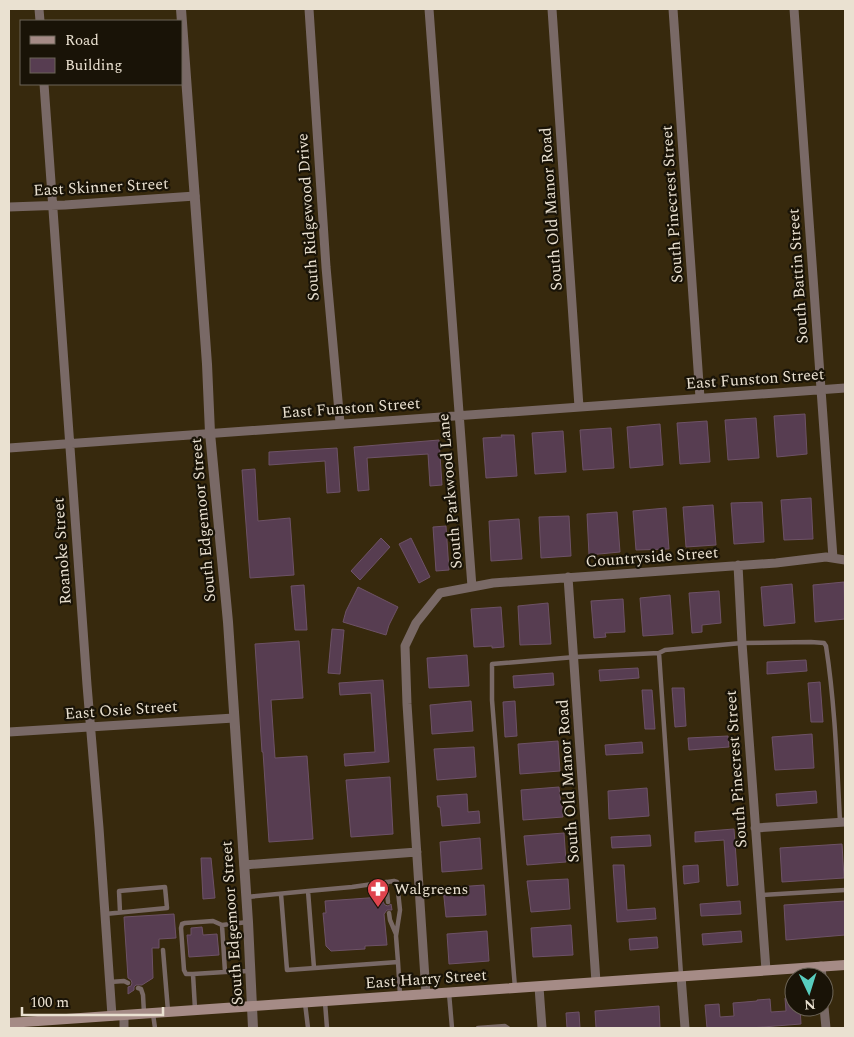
<svg xmlns="http://www.w3.org/2000/svg" width="854" height="1037" viewBox="0 0 854 1037" font-family="Spectral,serif">
<style>
.building{fill:#573d51;stroke:#6d5266}
.lines{fill:none;stroke-linecap:round;stroke-linejoin:round}
.service{stroke:#796966;stroke-width:4.5}
.minor{stroke:#796966;stroke-width:9}
.tertiary{stroke:#796966;stroke-width:10}
.secondary{stroke:#a58b86;stroke-width:10}
.labels{text-anchor:middle;dominant-baseline:central;stroke-width:4.5;stroke-linejoin:round;paint-order:stroke}
.street-label{font-size:16px;fill:#eae1d1;stroke:#191307}
.poi-label{font-size:16px;fill:#eae1d1;stroke:#191307;text-anchor:start}
</style>
<rect width="100%" height="100%" fill="#37290d"/>
<path class="building" d="M 805,414 L 807,454 L 777,457 L 774,416 Z
M 756,418 L 759,458 L 728,460 L 725,420 Z
M 707,421 L 710,462 L 680,464 L 677,423 Z
M 660,424 L 663,465 L 630,468 L 627,427 Z
M 611,428 L 614,468 L 583,470 L 580,430 Z
M 563,431 L 566,472 L 535,474 L 532,433 Z
M 501,435 L 514,435 L 517,476 L 486,478 L 483,438 L 502,437 Z
M 439,440 L 442,485 L 430,486 L 428,454 L 367,458 L 369,490 L 358,491 L 354,447 Z
M 337,448 L 340,492 L 327,493 L 325,461 L 269,465 L 269,452 Z
M 255,469 L 258,521 L 290,518 L 294,575 L 250,578 L 242,470 Z
M 811,498 L 813,539 L 784,540 L 781,500 Z
M 762,502 L 764,542 L 734,544 L 731,503 Z
M 713,505 L 716,545 L 686,547 L 683,507 Z
M 666,508 L 669,549 L 636,550 L 633,511 Z
M 617,512 L 620,552 L 589,555 L 587,514 Z
M 569,516 L 571,556 L 541,558 L 539,517 Z
M 519,519 L 522,559 L 491,561 L 489,521 Z
M 446,526 L 449,570 L 436,571 L 433,527 Z
M 381,538 L 390,547 L 360,580 L 351,571 Z
M 411,538 L 430,577 L 419,583 L 399,544 Z
M 844,582 L 845,619 L 815,622 L 813,585 Z
M 792,584 L 795,623 L 764,626 L 761,587 Z
M 304,585 L 307,630 L 295,630 L 291,586 Z
M 358,587 L 398,607 L 389,625 L 386,635 L 343,622 L 346,611 Z
M 719,591 L 721,623 L 702,625 L 702,632 L 692,633 L 689,593 Z
M 670,595 L 673,634 L 643,636 L 640,598 Z
M 623,599 L 625,632 L 605,633 L 606,637 L 594,638 L 591,601 Z
M 548,603 L 551,644 L 520,645 L 518,606 Z
M 501,607 L 504,647 L 492,648 L 492,646 L 474,647 L 471,609 Z
M 332,629 L 344,630 L 340,674 L 328,673 Z
M 299,641 L 303,698 L 271,700 L 275,758 L 307,756 L 313,839 L 269,842 L 263,752 L 262,752 L 255,644 Z
M 467,655 L 469,686 L 429,688 L 427,658 Z
M 806,660 L 807,671 L 767,674 L 767,662 Z
M 638,668 L 639,678 L 600,681 L 599,670 Z
M 553,673 L 554,685 L 514,688 L 513,676 Z
M 383,680 L 389,762 L 345,766 L 344,754 L 375,752 L 371,693 L 340,695 L 339,683 Z
M 820,682 L 823,722 L 811,722 L 808,683 Z
M 672,688 L 684,688 L 686,726 L 675,727 Z
M 642,690 L 652,690 L 655,729 L 645,729 Z
M 471,701 L 473,731 L 432,734 L 430,705 Z
M 515,701 L 517,736 L 505,737 L 503,702 Z
M 812,734 L 814,768 L 775,770 L 772,737 Z
M 728,736 L 729,747 L 689,750 L 688,738 Z
M 558,741 L 560,771 L 520,774 L 518,744 Z
M 642,742 L 643,753 L 606,755 L 605,745 Z
M 474,747 L 476,777 L 437,780 L 434,749 Z
M 390,777 L 393,834 L 351,837 L 346,780 Z
M 559,787 L 561,805 L 562,805 L 563,817 L 523,820 L 521,790 Z
M 647,788 L 649,816 L 609,819 L 608,791 Z
M 816,791 L 817,803 L 777,806 L 776,794 Z
M 467,794 L 468,812 L 479,811 L 480,823 L 442,826 L 440,807 L 438,807 L 437,796 Z
M 734,829 L 738,885 L 727,886 L 724,840 L 695,842 L 695,832 Z
M 564,833 L 566,862 L 527,865 L 524,836 Z
M 650,835 L 651,846 L 612,848 L 611,837 Z
M 480,838 L 482,869 L 442,872 L 440,842 Z
M 842,844 L 844,878 L 782,882 L 780,848 Z
M 201,858 L 211,858 L 215,898 L 203,899 Z
M 613,865 L 624,865 L 627,910 L 655,908 L 656,919 L 617,922 Z
M 698,865 L 699,882 L 684,884 L 683,866 Z
M 568,879 L 570,909 L 531,912 L 527,881 Z
M 484,885 L 486,915 L 446,917 L 443,888 Z
M 382,897 L 383,902 L 385,905 L 388,906 L 391,904 L 392,910 L 387,910 L 384,914 L 387,945 L 365,946 L 365,949 L 331,951 L 326,946 L 323,913 L 326,913 L 325,901 Z
M 740,901 L 741,914 L 701,916 L 700,904 Z
M 845,901 L 845,935 L 786,940 L 784,905 Z
M 174,914 L 176,938 L 159,939 L 159,948 L 152,948 L 153,978 L 142,985 L 136,985 L 134,987 L 134,990 L 128,994 L 128,987 L 131,986 L 132,983 L 131,980 L 128,978 L 124,917 Z
M 571,925 L 573,955 L 533,957 L 531,928 Z
M 202,927 L 203,935 L 217,934 L 219,955 L 189,957 L 187,935 L 191,935 L 191,928 Z
M 487,931 L 489,961 L 449,964 L 447,934 Z
M 741,931 L 742,942 L 703,945 L 702,934 Z
M 657,937 L 658,948 L 630,950 L 629,939 Z
M 794,997 L 794,1007 L 800,1007 L 801,1024 L 750,1028 L 707,1028 L 705,1005 L 719,1004 L 720,1017 L 734,1016 L 733,1003 L 757,1001 L 757,1000 L 770,999 L 771,1012 L 786,1011 L 785,998 Z
M 659,1006 L 660,1028 L 596,1028 L 595,1011 Z
M 579,1012 L 580,1028 L 567,1028 L 566,1013 Z"/>
<g class="lines">
<path class="service" d="M 659,653 L 681,975
M 386,882 L 388,902
M 308,891 L 352,887 L 394,881 L 397,882 L 400,910 L 396,936 L 398,962
M 281,894 L 287,970 L 398,962 L 400,995
M 761,895 L 845,890
M 247,897 L 308,891 L 314,968
M 389,913 L 390,920 L 396,934
M 105,914 L 167,908 L 165,887 L 119,891 L 120,912
M 248,922 L 222,925 L 225,972 L 250,971
M 163,950 L 168,1011
M 193,974 L 225,972
M 110,982 L 124,981 L 128,983
M 138,988 L 141,989 L 143,995 L 144,1013
M 515,988 L 492,700 L 492,664 L 575,657 L 659,653 L 665,650 L 742,643 L 811,642 L 824,643 L 826,646 C 835,704 837,764 840,822
M 449,993 L 452,1028
M 325,1002 L 327,1028
M 305,1003 L 308,1028
M 195,1009 L 193,974 L 186,974 L 184,970 L 181,928 L 182,924 L 185,923 L 213,921 L 222,925
M 153,1014 L 155,1028
M 478,1028 L 505,1026 L 508,1028"/>
<path class="minor" d="M 39,9 L 40,21
M 309,9 L 326,267 L 340,423
M 429,9 L 472,587
M 552,9 L 579,407
M 673,9 L 700,398
M 794,9 L 833,558
M 44,84 L 87,685 L 99,828 L 112,1016
M 9,207 L 65,205 L 195,196
M 9,448 L 845,388
M 738,565 L 742,643 L 766,970
M 568,577 L 596,982
M 9,732 L 234,718
M 755,828 L 845,822
M 244,865 L 417,852
M 821,966 L 822,977
M 681,976 L 685,1028
M 539,987 L 542,1028
M 426,994 L 407,704 L 405,646 L 416,623 L 440,593 L 493,583 L 776,563 L 826,557 L 845,560
M 824,1007 L 826,1028
M 124,1016 L 124,1028"/>
<path class="tertiary" d="M 181,9 L 207,364 L 210,433 L 228,622 L 248,922 L 253,1028"/>
<path class="secondary" d="M 9,1023 L 845,965"/>
</g>
<defs>
<g id="pharmacy-pin" transform="scale(1.125)"><path d="M0 17L-7.5 6A9.5 9.5 0 1 1 7.5 6Z" fill="#e0444e" stroke="#191307"/><path d="M-2-6h4v4h4v4h-4v4h-4v-4h-4v-4h4Z" fill="#fff"/></g>
</defs>
<g fill-rule="evenodd">
<use href="#pharmacy-pin" x="378" y="889"/>
</g>
<g class="labels">
<g class="street-label">
<text transform="translate(101 187) rotate(-3)">East Skinner Street</text>
<text transform="translate(672 204) rotate(-94)">South Pinecrest Street</text>
<text transform="translate(551 209) rotate(-94)">South Old Manor Road</text>
<text transform="translate(308 217) rotate(-94)">South Ridgewood Drive</text>
<text transform="translate(798 276) rotate(-94)">South Battin Street</text>
<text transform="translate(755 379) rotate(-4)">East Funston Street</text>
<text transform="translate(351 408) rotate(-4)">East Funston Street</text>
<text transform="translate(450 491) rotate(-95)">South Parkwood Lane</text>
<text transform="translate(203 520) rotate(-95)">South Edgemoor Street</text>
<text transform="translate(62 551) rotate(-94)">Roanoke Street</text>
<text transform="translate(652 557) rotate(-4)">Countryside Street</text>
<text transform="translate(121 710) rotate(-4)">East Osie Street</text>
<text transform="translate(736 769) rotate(-94)">South Pinecrest Street</text>
<text transform="translate(568 781) rotate(-94)">South Old Manor Road</text>
<text transform="translate(232 923) rotate(-94)">South Edgemoor Street</text>
<text transform="translate(426 979) rotate(-4)">East Harry Street</text>
</g>
<g class="poi-label">
<text x="394" y="889">Walgreens</text>
</g>
</g>
<rect width="854" height="1037" fill="none" stroke="#eae1d1" stroke-width="20"/>
<rect x="20" y="20" width="162" height="65" fill="#191307" stroke="#6d6558"/>
<rect x="30" y="36" width="25" height="8" fill="#a58b86" stroke="#6d6558"/>
<text x="65" y="45" font-size="15" fill="#eae1d1">Road</text>
<rect x="30" y="58" width="25" height="15" fill="#573d51" stroke="#6d6558"/>
<text x="65" y="70" font-size="15" fill="#eae1d1">Building</text>
<g transform="translate(809 992) rotate(176)"><circle r="24" fill="#191307" stroke="#6d6558"/>
<path d="M0-4L9 19L0 12L-9 19Z" fill="#58cebf"/>
<text y="-8" font-size="14" font-weight="bold" text-anchor="middle" fill="#eae1d1">N</text>
</g>
<path d="M22 1007v8h141v-8" fill="none" stroke="#eae1d1" stroke-width="2.5"/>
<text x="30" y="1007" font-size="15" fill="#eae1d1" stroke="#191307" stroke-width="4" paint-order="stroke">100 m</text>
</svg>
